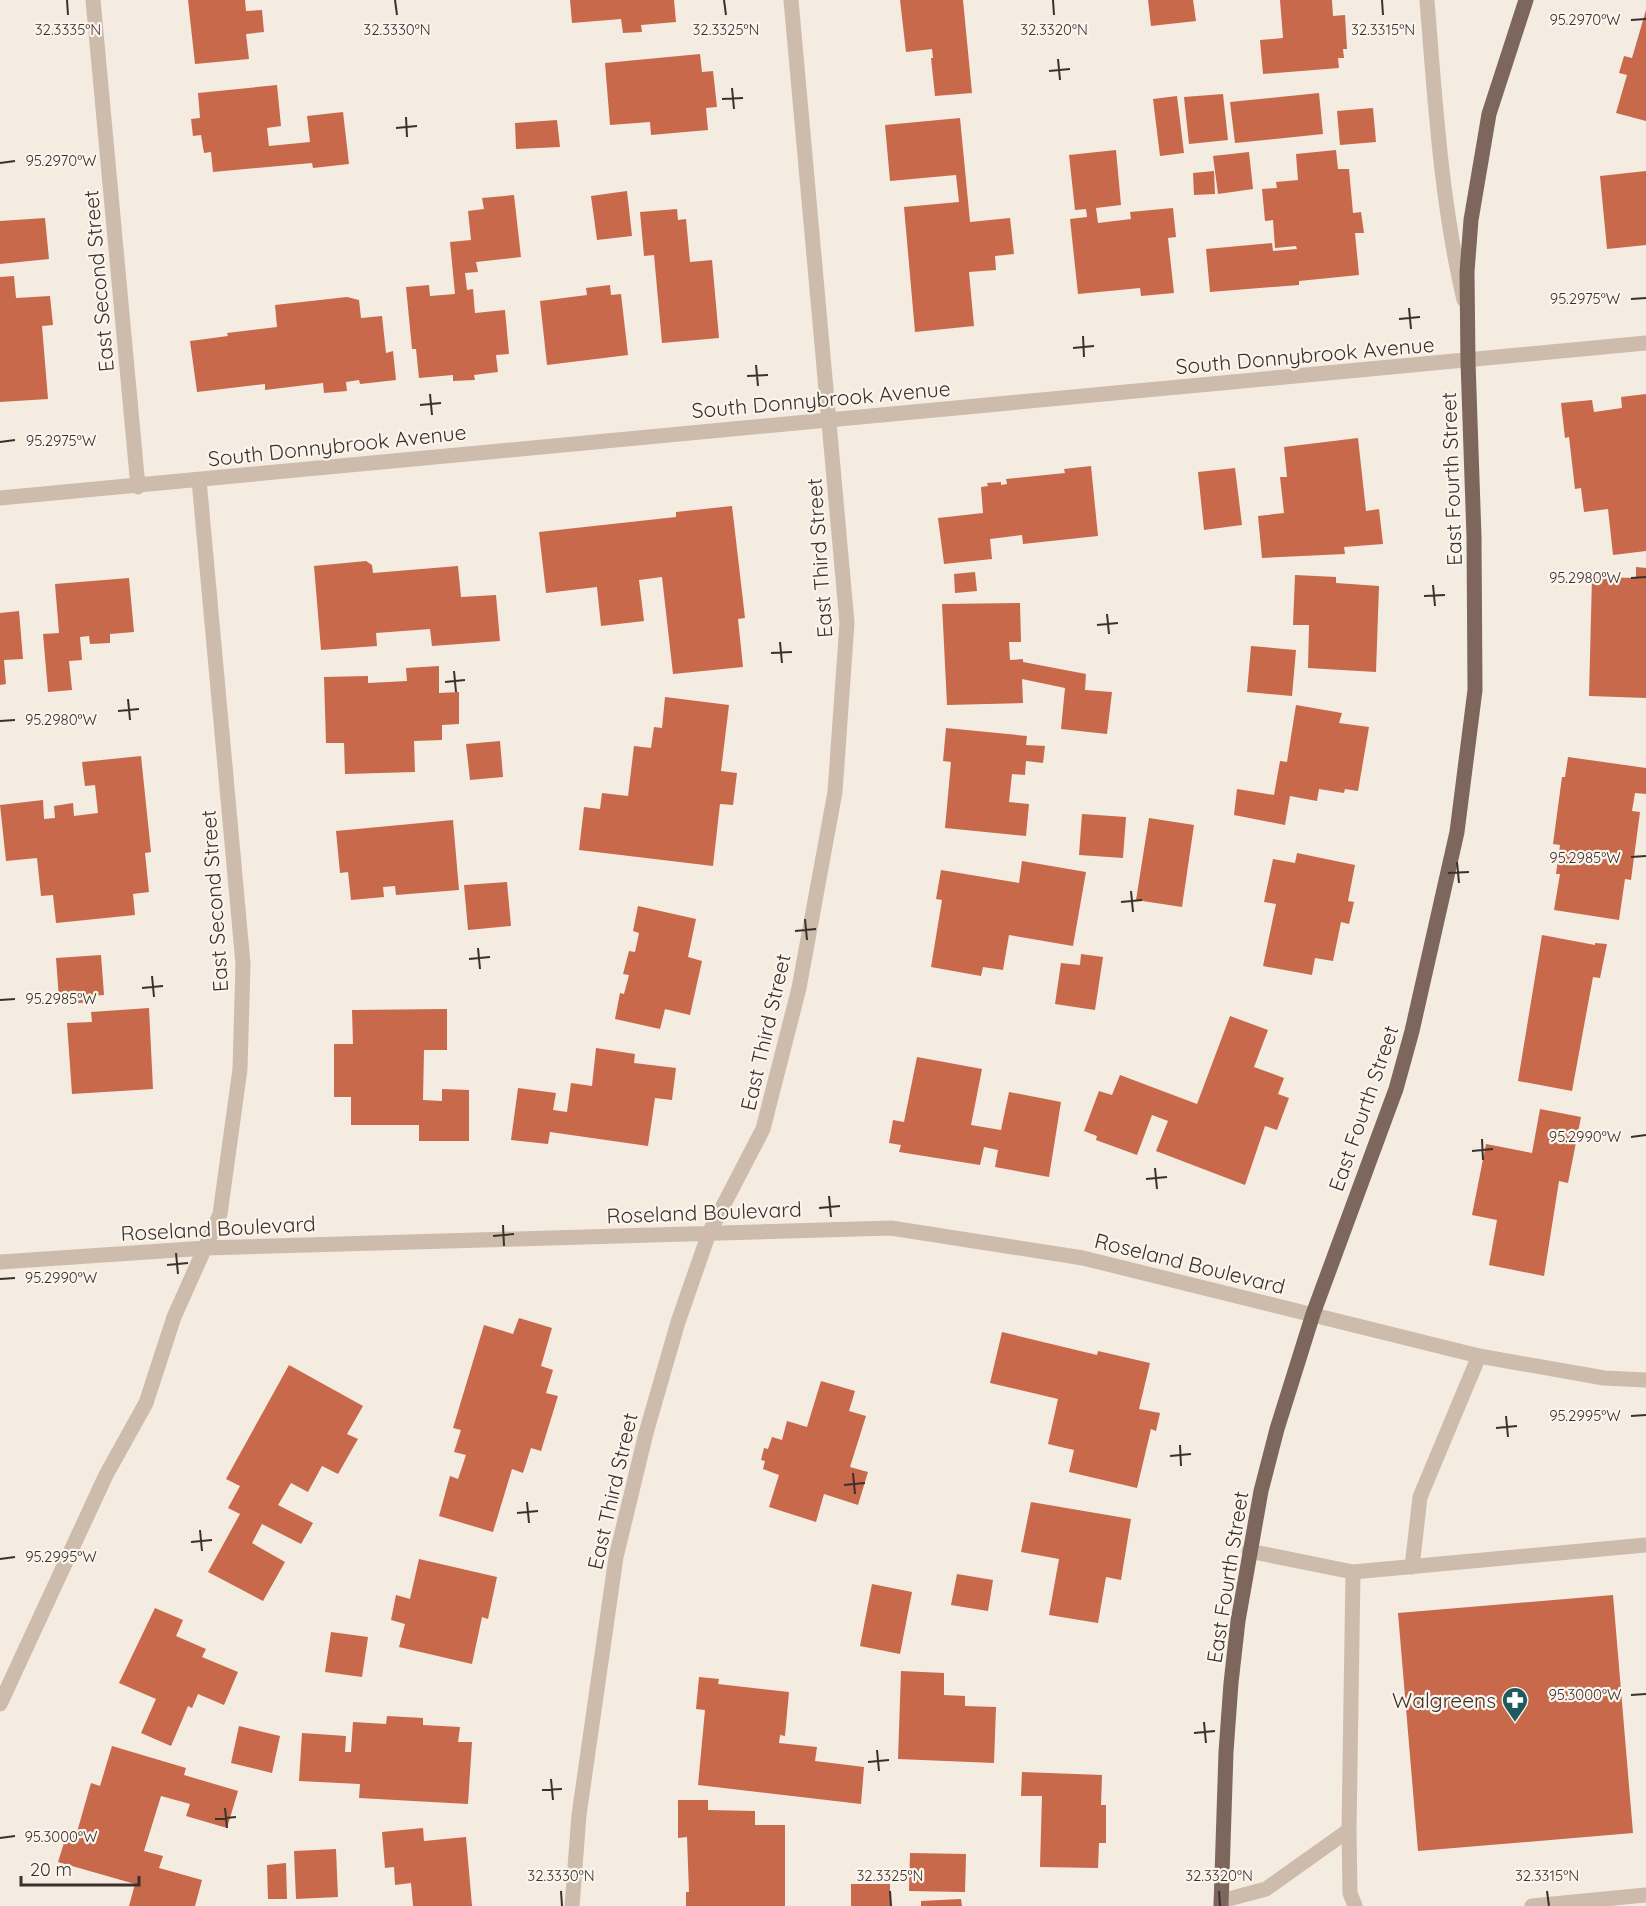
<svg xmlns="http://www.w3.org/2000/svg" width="1646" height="1906" viewBox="0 0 1646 1906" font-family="Quicksand,sans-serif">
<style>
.building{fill:#c8694b}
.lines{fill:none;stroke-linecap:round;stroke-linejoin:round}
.service{stroke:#cdbbac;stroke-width:15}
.minor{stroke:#cdbbac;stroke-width:15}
.primary{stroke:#7d675c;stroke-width:15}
.ticks{fill:none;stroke:#3b302b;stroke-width:2}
.labels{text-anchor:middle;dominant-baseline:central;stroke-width:4.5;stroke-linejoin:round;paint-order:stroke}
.street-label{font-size:21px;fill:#3b302b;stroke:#fbf5ee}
.poi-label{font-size:21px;fill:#3b302b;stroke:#fbf5ee;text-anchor:end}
.ticks-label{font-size:15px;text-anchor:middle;fill:#3b302b;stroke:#fbf5ee;stroke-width:4.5;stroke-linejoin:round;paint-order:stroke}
</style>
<rect width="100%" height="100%" fill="#f4ebe1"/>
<path class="building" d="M 188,0 L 245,0 L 246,11 L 262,10 L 264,32 L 246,34 L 249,59 L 195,64 Z
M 570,0 L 674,0 L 676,22 L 641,25 L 642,32 L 623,33 L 621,19 L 572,23 Z
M 900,0 L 963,0 L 972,93 L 935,96 L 931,58 L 933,58 L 932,49 L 906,52 Z
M 1148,0 L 1193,0 L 1196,21 L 1151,26 Z
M 1280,0 L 1332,0 L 1333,16 L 1345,15 L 1347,49 L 1343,49 L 1344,58 L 1338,58 L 1339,68 L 1263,74 L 1260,40 L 1283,38 Z
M 1646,10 L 1646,121 L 1616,113 L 1627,75 L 1619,73 L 1624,56 L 1632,58 Z
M 700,54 L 702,72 L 713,71 L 717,107 L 706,108 L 708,130 L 651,135 L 650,122 L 610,125 L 605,63 Z
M 277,85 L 281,126 L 267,128 L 269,146 L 310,142 L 307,116 L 343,112 L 349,164 L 313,168 L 312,163 L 213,172 L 211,152 L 204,153 L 201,135 L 193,136 L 191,119 L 200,118 L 198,93 Z
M 1319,93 L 1323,134 L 1235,143 L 1230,102 Z
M 1223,94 L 1228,140 L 1189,144 L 1184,97 Z
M 1177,96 L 1184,153 L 1160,156 L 1153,99 Z
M 1373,108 L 1376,142 L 1340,145 L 1337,111 Z
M 960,118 L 970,222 L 1010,218 L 1014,254 L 995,256 L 996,270 L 969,272 L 974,326 L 915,332 L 904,207 L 959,202 L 956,175 L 890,181 L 885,125 Z
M 557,120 L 560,147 L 516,149 L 515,123 Z
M 1116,150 L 1121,205 L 1096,208 L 1098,223 L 1131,219 L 1130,212 L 1173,208 L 1176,237 L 1168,238 L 1174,293 L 1141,296 L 1140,288 L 1078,294 L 1070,219 L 1087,217 L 1086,209 L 1075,210 L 1069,155 Z
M 1336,150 L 1338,169 L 1349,169 L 1353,213 L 1361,212 L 1364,233 L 1355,233 L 1359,275 L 1299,281 L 1299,285 L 1210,292 L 1206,249 L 1272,243 L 1273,251 L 1297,249 L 1296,246 L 1275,248 L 1273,220 L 1265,221 L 1262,189 L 1277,188 L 1276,182 L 1298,180 L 1296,154 Z
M 1249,152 L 1253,189 L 1218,194 L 1213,156 Z
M 1214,171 L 1215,194 L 1194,195 L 1193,173 Z
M 1646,171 L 1646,245 L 1607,249 L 1600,176 Z
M 627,191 L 632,236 L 597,240 L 591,196 Z
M 514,195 L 521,257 L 476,262 L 478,272 L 465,273 L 467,290 L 473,289 L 475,313 L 505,310 L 509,354 L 496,355 L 498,372 L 474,375 L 475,380 L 453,381 L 453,375 L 419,378 L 416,349 L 412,349 L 406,287 L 429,285 L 430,296 L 455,294 L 450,242 L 471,240 L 468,211 L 484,209 L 482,198 Z
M 677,209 L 678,220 L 686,219 L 690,262 L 712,260 L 719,338 L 662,343 L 654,255 L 644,256 L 640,212 Z
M 45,218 L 49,259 L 0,264 L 0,221 Z
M 14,276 L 16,298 L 50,296 L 53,325 L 42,326 L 48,399 L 0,402 L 0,277 Z
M 610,285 L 611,295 L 621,294 L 628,355 L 547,365 L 540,301 L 587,295 L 586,288 Z
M 347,297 L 359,300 L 361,318 L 382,316 L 386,353 L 393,351 L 396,380 L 360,384 L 359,380 L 346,382 L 347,391 L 324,393 L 323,383 L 265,390 L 265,384 L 197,392 L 190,341 L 228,336 L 227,333 L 277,327 L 275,305 Z
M 1646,394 L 1646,551 L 1613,555 L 1608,509 L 1584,512 L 1581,488 L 1575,489 L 1569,437 L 1565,438 L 1561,403 L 1592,400 L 1594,412 L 1622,408 L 1621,397 Z
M 1358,438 L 1366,511 L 1379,509 L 1383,544 L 1344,547 L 1345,554 L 1262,558 L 1258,516 L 1284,513 L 1280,477 L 1287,477 L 1284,447 Z
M 1091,466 L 1098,536 L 1023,544 L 1022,535 L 990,539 L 992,559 L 944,564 L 938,518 L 983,513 L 981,487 L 988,486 L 987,483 L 1001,482 L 1001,485 L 1007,484 L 1006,479 L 1065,473 L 1064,469 Z
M 1235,468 L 1242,525 L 1204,530 L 1198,472 Z
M 732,506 L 745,618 L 738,619 L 743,667 L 673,674 L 662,577 L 639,580 L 644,621 L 601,626 L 597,587 L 546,593 L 539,532 L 676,517 L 676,512 Z
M 366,561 L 372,565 L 373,573 L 458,566 L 461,597 L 496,595 L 500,641 L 432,646 L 430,629 L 376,633 L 377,646 L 321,650 L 314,566 Z
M 1636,567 L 1646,568 L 1646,698 L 1589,696 L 1592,577 L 1636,578 Z
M 975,572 L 977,591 L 955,593 L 954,574 Z
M 1295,575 L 1336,577 L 1336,583 L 1379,586 L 1376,672 L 1308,668 L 1309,625 L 1293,625 Z
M 129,578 L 134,632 L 110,634 L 110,643 L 90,644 L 89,636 L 80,637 L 82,660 L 69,661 L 72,690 L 48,692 L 43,634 L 59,633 L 55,584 Z
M 1020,603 L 1021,642 L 1009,642 L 1010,660 L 1023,659 L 1023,662 L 1086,674 L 1085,690 L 1112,692 L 1107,734 L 1061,729 L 1065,688 L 1022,679 L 1023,703 L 947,705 L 942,604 Z
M 19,611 L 23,659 L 4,660 L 6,684 L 0,685 L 0,613 Z
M 1251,646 L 1296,650 L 1292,696 L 1247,692 Z
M 439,666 L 439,693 L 459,692 L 459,724 L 442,725 L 442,740 L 414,741 L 415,772 L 345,774 L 344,743 L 326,743 L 324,677 L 368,676 L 368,683 L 407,681 L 406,668 Z
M 665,697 L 729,705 L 721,771 L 737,773 L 733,805 L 720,804 L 713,866 L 579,850 L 584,807 L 600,809 L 602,793 L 628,796 L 634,746 L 651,748 L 654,727 L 662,728 Z
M 1296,705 L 1342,713 L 1339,723 L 1369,727 L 1358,791 L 1345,789 L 1344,793 L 1319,789 L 1317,801 L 1290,796 L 1285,825 L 1234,815 L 1237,789 L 1274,795 L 1280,761 L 1287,762 Z
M 946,728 L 1027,736 L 1026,745 L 1045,746 L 1043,763 L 1026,761 L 1025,775 L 1012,774 L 1009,802 L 1029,804 L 1026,836 L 945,828 L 951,762 L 943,761 Z
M 500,741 L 503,777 L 470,780 L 466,744 Z
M 141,756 L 151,852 L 145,853 L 149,892 L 133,894 L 135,915 L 56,923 L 53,895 L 41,896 L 37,858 L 6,861 L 0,805 L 43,800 L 44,819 L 55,818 L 54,806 L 73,803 L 74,816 L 98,813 L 95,785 L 85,786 L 82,762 Z
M 1568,757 L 1646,768 L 1646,794 L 1635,793 L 1632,811 L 1640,812 L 1631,880 L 1625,879 L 1619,920 L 1554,910 L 1560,874 L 1556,874 L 1560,845 L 1553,844 L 1562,777 L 1565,777 Z
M 1082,814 L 1126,817 L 1123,858 L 1079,855 Z
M 1149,818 L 1194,825 L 1182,907 L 1136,900 Z
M 453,820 L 459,890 L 396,895 L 395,886 L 383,887 L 384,897 L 351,900 L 348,872 L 340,873 L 336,831 Z
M 1297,853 L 1355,865 L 1348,901 L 1354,902 L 1349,924 L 1341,922 L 1333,961 L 1315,958 L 1312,975 L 1263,966 L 1276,904 L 1264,902 L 1273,859 L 1295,863 Z
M 1022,861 L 1086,872 L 1073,946 L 1009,935 L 1003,970 L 983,967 L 981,976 L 931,967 L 942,900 L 936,899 L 941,870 L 1019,883 Z
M 507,882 L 511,926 L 468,930 L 464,885 Z
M 638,906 L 696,919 L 688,957 L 702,961 L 690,1015 L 665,1009 L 660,1029 L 615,1019 L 620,993 L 624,994 L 629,975 L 623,974 L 629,951 L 635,952 L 639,933 L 633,931 Z
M 1542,935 L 1595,945 L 1595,943 L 1607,944 L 1600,978 L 1593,977 L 1572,1091 L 1518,1081 Z
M 1081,954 L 1103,957 L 1095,1010 L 1055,1004 L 1061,963 L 1080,965 Z
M 101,955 L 104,995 L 89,996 L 89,1002 L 70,1004 L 67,1004 L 67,998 L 59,999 L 56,958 Z
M 149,1008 L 153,1089 L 72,1094 L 67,1023 L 92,1022 L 91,1012 Z
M 447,1009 L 447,1050 L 424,1050 L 423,1100 L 442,1101 L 442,1089 L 469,1090 L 469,1141 L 419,1141 L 419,1125 L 351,1125 L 351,1097 L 334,1097 L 334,1044 L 353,1044 L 352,1010 Z
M 1230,1016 L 1268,1030 L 1254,1067 L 1284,1078 L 1278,1094 L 1289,1098 L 1277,1130 L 1265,1126 L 1245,1185 L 1156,1151 L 1168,1121 L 1152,1115 L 1137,1155 L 1096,1140 L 1097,1136 L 1084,1131 L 1099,1091 L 1112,1095 L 1120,1075 L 1197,1104 Z
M 596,1048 L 635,1054 L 634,1063 L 676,1068 L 672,1100 L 655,1098 L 648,1146 L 550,1132 L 548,1144 L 511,1140 L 518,1088 L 556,1093 L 553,1110 L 567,1112 L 571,1083 L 592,1086 Z
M 917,1057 L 982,1069 L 971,1125 L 1001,1130 L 1009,1092 L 1061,1102 L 1049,1177 L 995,1167 L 998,1150 L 984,1147 L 980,1165 L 899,1152 L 901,1145 L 889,1143 L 893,1120 L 904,1122 Z
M 1540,1109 L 1581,1117 L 1568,1183 L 1559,1181 L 1544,1276 L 1489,1265 L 1497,1220 L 1472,1215 L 1486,1144 L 1532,1153 Z
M 519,1318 L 552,1328 L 541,1366 L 553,1370 L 546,1393 L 558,1396 L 541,1451 L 531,1448 L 523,1473 L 512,1469 L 493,1532 L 439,1516 L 450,1476 L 458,1479 L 466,1455 L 454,1452 L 461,1430 L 453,1428 L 484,1325 L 513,1334 Z
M 1002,1332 L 1097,1355 L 1098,1351 L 1150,1363 L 1139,1409 L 1160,1413 L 1156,1431 L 1151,1429 L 1137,1488 L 1069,1472 L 1074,1450 L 1048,1444 L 1058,1399 L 990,1383 Z
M 289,1365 L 363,1406 L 347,1434 L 358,1439 L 338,1474 L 322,1466 L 308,1492 L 291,1483 L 278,1505 L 313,1523 L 301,1544 L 262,1524 L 252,1543 L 285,1562 L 263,1601 L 208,1572 L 240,1514 L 228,1508 L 240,1486 L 226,1479 Z
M 821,1381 L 855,1391 L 849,1411 L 866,1416 L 850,1467 L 868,1472 L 858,1505 L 824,1494 L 816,1522 L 769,1507 L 779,1475 L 763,1469 L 765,1461 L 761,1460 L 764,1448 L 768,1449 L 772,1437 L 782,1440 L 787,1421 L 807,1427 Z
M 1031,1502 L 1131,1519 L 1121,1580 L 1106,1577 L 1098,1623 L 1049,1615 L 1059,1559 L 1021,1552 Z
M 419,1559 L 497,1577 L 488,1619 L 482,1617 L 472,1664 L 399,1647 L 405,1624 L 391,1620 L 396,1595 L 410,1599 Z
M 957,1574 L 993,1580 L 988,1611 L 951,1605 Z
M 872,1584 L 912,1592 L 900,1654 L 860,1646 Z
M 1613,1595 L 1633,1833 L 1418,1851 L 1398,1613 Z
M 155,1608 L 183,1620 L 176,1636 L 206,1649 L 202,1657 L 238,1672 L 224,1705 L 198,1694 L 192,1708 L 188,1706 L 171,1746 L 141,1733 L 156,1699 L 119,1683 Z
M 331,1632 L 368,1637 L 362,1677 L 325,1672 Z
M 901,1671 L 944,1673 L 944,1695 L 965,1696 L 965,1706 L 996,1707 L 994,1763 L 898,1759 Z
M 699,1677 L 719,1679 L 718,1684 L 789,1692 L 785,1736 L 780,1735 L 779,1743 L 817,1747 L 815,1761 L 864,1767 L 861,1804 L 698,1785 L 705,1710 L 696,1709 Z
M 387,1716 L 423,1718 L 423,1725 L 460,1727 L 458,1742 L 472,1742 L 468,1804 L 359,1798 L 360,1784 L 299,1781 L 302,1733 L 346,1736 L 345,1752 L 351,1752 L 353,1722 L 386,1724 Z
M 239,1726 L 280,1736 L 272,1773 L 231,1763 Z
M 112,1746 L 186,1768 L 184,1775 L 238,1791 L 227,1828 L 186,1816 L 190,1804 L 161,1796 L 144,1851 L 163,1856 L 159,1868 L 202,1880 L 195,1906 L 129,1906 L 135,1884 L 58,1862 L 68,1830 L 77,1832 L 91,1783 L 100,1786 Z
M 1022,1772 L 1102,1775 L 1101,1805 L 1106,1805 L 1106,1843 L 1099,1843 L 1098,1868 L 1040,1867 L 1042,1796 L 1021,1796 Z
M 678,1800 L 708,1800 L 708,1810 L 755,1811 L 755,1825 L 785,1825 L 785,1906 L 686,1906 L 686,1892 L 689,1892 L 687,1837 L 678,1838 Z
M 423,1828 L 424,1841 L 466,1837 L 472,1906 L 413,1906 L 411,1883 L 395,1885 L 394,1867 L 385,1868 L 382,1832 Z
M 336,1849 L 338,1897 L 296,1899 L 294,1851 Z
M 910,1853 L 966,1854 L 965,1892 L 909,1891 Z
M 286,1863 L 287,1899 L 268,1899 L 267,1865 Z
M 851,1884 L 890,1884 L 890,1906 L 851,1906 Z
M 961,1899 L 962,1906 L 921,1906 L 921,1901 Z"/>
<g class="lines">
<path class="service" d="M 1249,1551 L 1353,1572 L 1646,1545
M 1412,1567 L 1420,1497 L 1479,1356
M 1349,1830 L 1353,1572
M 1221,1901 L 1266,1889 L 1349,1830 L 1350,1893 L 1355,1906
M 1532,1906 L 1646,1895"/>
<path class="minor" d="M 93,0 L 138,487
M 1427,0 C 1435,101 1441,202 1464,300
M 0,498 L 1646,343
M 0,1262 L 206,1248 L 891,1228 L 1083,1258 L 1479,1356 L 1604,1378 L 1646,1380
M 0,1704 L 106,1475 L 146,1403 L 174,1317 L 220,1214 L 240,1069 L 243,964 L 199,480
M 572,1906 L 579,1815 L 616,1557 L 646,1433 L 678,1322 L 709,1233 L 763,1129 L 799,988 L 835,792 L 847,623 L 791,0"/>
<path class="primary" d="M 1221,1906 L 1226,1752 L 1231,1683 L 1238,1621 L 1261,1491 L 1277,1429 L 1313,1314 L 1396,1089 L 1412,1031 L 1457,832 L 1475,690 L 1474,537 L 1468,362 L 1467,272 L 1471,220 L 1489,114 L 1526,0"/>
</g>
<path class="ticks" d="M 67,0 L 68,15M 395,0 L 397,15M 724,0 L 726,15M 1053,0 L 1054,15M 1382,0 L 1383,15M 1631,20 L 1646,19M 1058,59 L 1060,80M 1049,71 L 1070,69M 732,88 L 734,109M 722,99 L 743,98M 406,117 L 407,137M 396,128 L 417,126M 0,163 L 15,161M 1631,299 L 1646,298M 1409,308 L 1411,329M 1399,319 L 1420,317M 1083,336 L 1084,357M 1073,348 L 1094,346M 756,365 L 758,386M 747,376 L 768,375M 430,394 L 432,415M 420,405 L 441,403M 0,442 L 15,440M 1631,578 L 1646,577M 1433,585 L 1435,606M 1424,596 L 1445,595M 1107,614 L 1109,634M 1097,625 L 1118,623M 780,642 L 782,663M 771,653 L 792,652M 454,671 L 456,692M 445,682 L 465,680M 128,699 L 130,720M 118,711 L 139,709M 0,721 L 15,720M 1631,857 L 1646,856M 1457,862 L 1459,883M 1448,873 L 1469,872M 1131,891 L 1133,912M 1121,902 L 1142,900M 805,919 L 807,940M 795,931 L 816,929M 478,948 L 480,969M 469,959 L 490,957M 152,976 L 154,997M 142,988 L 163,986M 0,1000 L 15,999M 1631,1137 L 1646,1135M 1482,1139 L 1483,1160M 1472,1151 L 1493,1149M 1155,1168 L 1157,1189M 1146,1179 L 1167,1177M 829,1196 L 831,1217M 819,1208 L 840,1206M 503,1225 L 504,1246M 493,1236 L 514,1234M 176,1253 L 178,1274M 167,1265 L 188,1263M 0,1279 L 15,1278M 1506,1416 L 1508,1437M 1631,1416 L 1646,1415M 1496,1428 L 1517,1426M 1180,1445 L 1181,1466M 1170,1456 L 1191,1454M 853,1473 L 855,1494M 844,1485 L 865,1483M 527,1502 L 529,1523M 517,1513 L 538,1511M 200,1530 L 202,1551M 191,1542 L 212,1540M 0,1559 L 15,1557M 1631,1695 L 1646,1694M 1204,1722 L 1206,1743M 1194,1733 L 1215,1731M 877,1750 L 879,1771M 868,1762 L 889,1760M 551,1779 L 553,1800M 542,1790 L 562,1789M 225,1808 L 227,1828M 215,1819 L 236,1817M 0,1838 L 15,1836M 561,1891 L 562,1906M 890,1891 L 891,1906M 1219,1891 L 1220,1906M 1547,1891 L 1549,1906"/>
<defs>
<g id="pharmacy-pin" transform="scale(1.35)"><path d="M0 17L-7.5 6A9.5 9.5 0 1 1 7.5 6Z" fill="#1f5a5e" stroke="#fbf5ee"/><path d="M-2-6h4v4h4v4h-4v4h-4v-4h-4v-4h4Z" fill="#fff"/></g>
</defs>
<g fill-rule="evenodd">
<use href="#pharmacy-pin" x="1515" y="1700"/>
</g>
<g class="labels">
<g class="street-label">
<text transform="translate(98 281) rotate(-95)">East Second Street</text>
<text transform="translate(1305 355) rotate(-5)">South Donnybrook Avenue</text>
<text transform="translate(821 399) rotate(-5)">South Donnybrook Avenue</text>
<text transform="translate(337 445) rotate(-6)">South Donnybrook Avenue</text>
<text transform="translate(1451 479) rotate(-92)">East Fourth Street</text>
<text transform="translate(819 558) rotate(-94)">East Third Street</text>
<text transform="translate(214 901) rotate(-94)">East Second Street</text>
<text transform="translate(765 1032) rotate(-77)">East Third Street</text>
<text transform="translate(1363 1108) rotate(-71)">East Fourth Street</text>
<text transform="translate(704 1212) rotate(-2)">Roseland Boulevard</text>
<text transform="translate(218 1228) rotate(-3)">Roseland Boulevard</text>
<text transform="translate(1190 1263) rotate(14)">Roseland Boulevard</text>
<text transform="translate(612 1491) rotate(-77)">East Third Street</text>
<text transform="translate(1227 1577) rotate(-81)">East Fourth Street</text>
</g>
<g class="poi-label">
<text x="1496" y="1700">Walgreens</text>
</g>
</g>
<g class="ticks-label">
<text x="1585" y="25">95.2970°W</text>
<text x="68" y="35">32.3335°N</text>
<text x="397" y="35">32.3330°N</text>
<text x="726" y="35">32.3325°N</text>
<text x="1054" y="35">32.3320°N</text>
<text x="1383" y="35">32.3315°N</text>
<text x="61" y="166">95.2970°W</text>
<text x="1585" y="304">95.2975°W</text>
<text x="61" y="446">95.2975°W</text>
<text x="1585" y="583">95.2980°W</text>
<text x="61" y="725">95.2980°W</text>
<text x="1585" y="863">95.2985°W</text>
<text x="61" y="1004">95.2985°W</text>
<text x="1585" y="1142">95.2990°W</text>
<text x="61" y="1283">95.2990°W</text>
<text x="1585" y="1421">95.2995°W</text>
<text x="61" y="1562">95.2995°W</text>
<text x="1585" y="1700">95.3000°W</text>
<text x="61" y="1842">95.3000°W</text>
<text x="561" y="1881">32.3330°N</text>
<text x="890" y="1881">32.3325°N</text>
<text x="1219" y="1881">32.3320°N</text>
<text x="1547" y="1881">32.3315°N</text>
</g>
<path d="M21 1876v9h118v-9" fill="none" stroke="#3b302b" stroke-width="3"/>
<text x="30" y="1876" font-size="18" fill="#3b302b" stroke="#fbf5ee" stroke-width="4.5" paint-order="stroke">20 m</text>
</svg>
